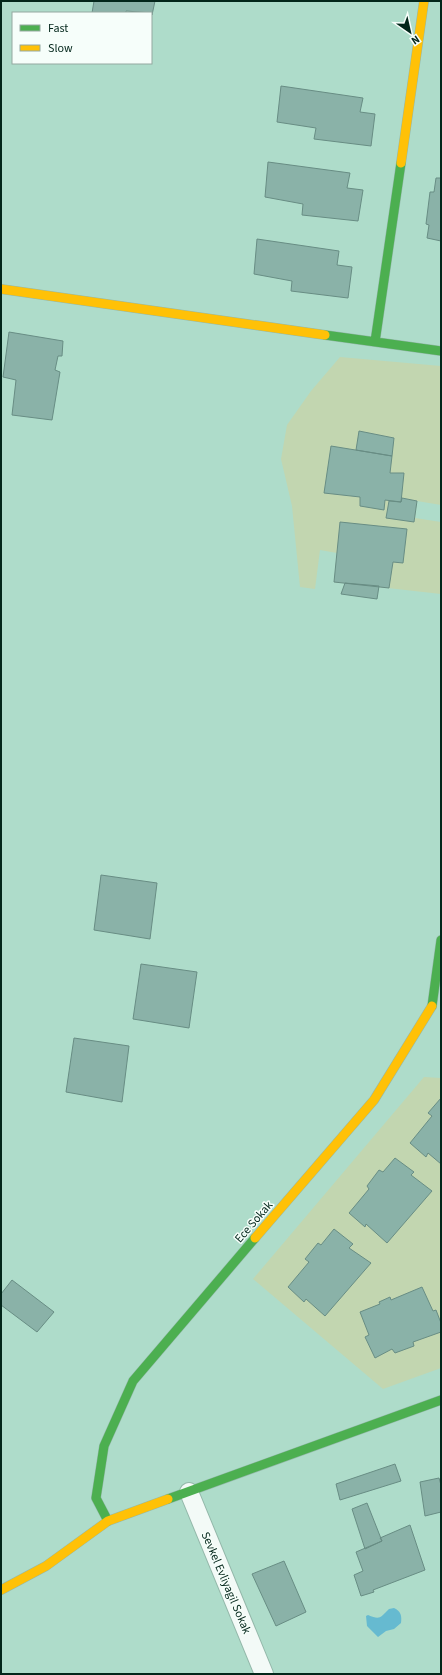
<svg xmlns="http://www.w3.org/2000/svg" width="442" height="1675" viewBox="0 0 442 1675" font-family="'Source Sans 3',sans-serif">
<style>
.green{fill:#c2d6b0}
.water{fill:#66bad0}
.building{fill:#8ab2a8;stroke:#688d84}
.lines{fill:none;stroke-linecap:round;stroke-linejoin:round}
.street-casing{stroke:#94b8aa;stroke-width:20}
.fast-casing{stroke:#94b8aa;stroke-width:10}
.slow-casing{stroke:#94b8aa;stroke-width:10}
.street{stroke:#f3faf7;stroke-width:18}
.fast{stroke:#4caf50;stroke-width:9}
.slow{stroke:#ffc107;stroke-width:9}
.labels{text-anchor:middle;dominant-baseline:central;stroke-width:3;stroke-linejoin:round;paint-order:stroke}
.street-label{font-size:12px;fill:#02261a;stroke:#f6fefa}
</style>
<rect width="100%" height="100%" fill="#aedcca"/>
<path class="green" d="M 340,357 L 441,366 L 441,505 L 417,501 L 415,518 L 441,522 L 441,594 L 334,582 L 337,553 L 320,550 L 315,589 L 300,587 L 292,506 L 281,459 L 287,425 L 311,391 Z
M 424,1077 L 441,1078 L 441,1368 L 383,1389 L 253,1279 Z"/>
<path class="water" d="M 394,1608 C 401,1611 402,1616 401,1623 L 394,1629 L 386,1631 L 378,1637 L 367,1626 L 366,1616 L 368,1615 C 380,1620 380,1618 389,1609 Z"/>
<path class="building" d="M 94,1 L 155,1 L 152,15 L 151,13 L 126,11 L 126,13 L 92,13 Z
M 281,86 L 363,98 L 360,112 L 375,114 L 371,146 L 314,139 L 316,128 L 277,122 Z
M 268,162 L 350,173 L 347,188 L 363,190 L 358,221 L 302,215 L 303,204 L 265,197 Z
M 436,178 L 441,178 L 441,241 L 427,238 L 429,225 L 426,224 L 430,192 L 434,192 Z
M 257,239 L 339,251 L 337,265 L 352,267 L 348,298 L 291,291 L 292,281 L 254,274 Z
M 9,332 L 63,341 L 62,356 L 58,356 L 55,370 L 60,372 L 52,420 L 12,415 L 16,380 L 3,377 Z
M 359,431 L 394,438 L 392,456 L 356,450 Z
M 331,446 L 392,456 L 390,473 L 404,473 L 401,502 L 385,500 L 384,510 L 360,506 L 360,497 L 324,493 Z
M 402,498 L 417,501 L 414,522 L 386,518 L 389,501 L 401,502 Z
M 340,522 L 407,529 L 403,563 L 393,562 L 389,588 L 334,582 Z
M 345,583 L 379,586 L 377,599 L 341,594 Z
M 101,875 L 157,883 L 150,939 L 94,930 Z
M 141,964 L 197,972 L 189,1028 L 133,1019 Z
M 74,1038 L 129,1046 L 122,1102 L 66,1092 Z
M 441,1098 L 441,1164 L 428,1153 L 426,1157 L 410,1143 L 432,1116 L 428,1113 Z
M 395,1158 L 414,1172 L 411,1175 L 432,1191 L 387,1243 L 366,1224 L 365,1227 L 349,1213 L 369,1189 L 367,1186 L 379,1170 L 383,1172 Z
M 334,1229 L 353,1244 L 349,1248 L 371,1263 L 325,1316 L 306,1299 L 304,1302 L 288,1287 L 309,1262 L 305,1259 L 318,1243 L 321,1245 Z
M 12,1280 L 54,1312 L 37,1332 L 1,1305 L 1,1294 Z
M 422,1287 L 433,1311 L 436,1310 L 441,1323 L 441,1332 L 413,1342 L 414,1346 L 395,1353 L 392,1349 L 375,1358 L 365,1337 L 369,1335 L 360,1312 L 380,1304 L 379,1302 L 390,1297 L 391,1300 Z
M 395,1464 L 401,1481 L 340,1500 L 336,1484 Z
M 439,1478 L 441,1485 L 441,1512 L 425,1516 L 420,1482 Z
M 367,1503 L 382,1541 L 365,1549 L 352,1509 Z
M 410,1525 L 425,1570 L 373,1590 L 374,1592 L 361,1596 L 354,1575 L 363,1571 L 356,1552 L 382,1541 L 380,1538 Z
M 284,1561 L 306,1612 L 276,1626 L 252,1574 Z"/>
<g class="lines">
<g class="street-casing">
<path id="street" d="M 189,1492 L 264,1674"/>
</g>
<g class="fast-casing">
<path id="fast" d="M 325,335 L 441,351
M 375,342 L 401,163
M 432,1006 L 441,940
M 168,1499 L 441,1400
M 108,1521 L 96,1498 L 104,1446 L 133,1381 L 255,1238"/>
</g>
<g class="slow-casing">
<path id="slow" d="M 401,163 L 424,1
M 1,289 L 325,335
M 255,1238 L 374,1100 L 432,1006
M 1,1590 L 46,1566 L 108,1521 L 168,1499"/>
</g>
<use href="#street" class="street"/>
<use href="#fast" class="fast"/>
<use href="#slow" class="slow"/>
</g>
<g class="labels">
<g class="street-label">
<text transform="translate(254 1222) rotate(-49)">Ece Sokak</text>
<text transform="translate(226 1583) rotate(67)">Sevkel Evliyagil Sokak</text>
</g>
</g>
<rect width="442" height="1675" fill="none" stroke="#02261a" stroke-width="4"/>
<rect x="12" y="12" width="140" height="52" fill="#f6fefa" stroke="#94a8a0"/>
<rect x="20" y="25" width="20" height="6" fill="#4caf50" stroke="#94a8a0"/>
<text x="48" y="32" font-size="12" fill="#02261a">Fast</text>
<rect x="20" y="45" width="20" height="6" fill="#ffc107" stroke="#94a8a0"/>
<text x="48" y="52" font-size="12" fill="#02261a">Slow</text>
<g transform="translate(410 32) rotate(146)" stroke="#f6fefa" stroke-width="3" paint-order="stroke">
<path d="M0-3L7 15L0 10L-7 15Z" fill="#02261a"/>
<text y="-6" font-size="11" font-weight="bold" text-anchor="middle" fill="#02261a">N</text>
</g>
</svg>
